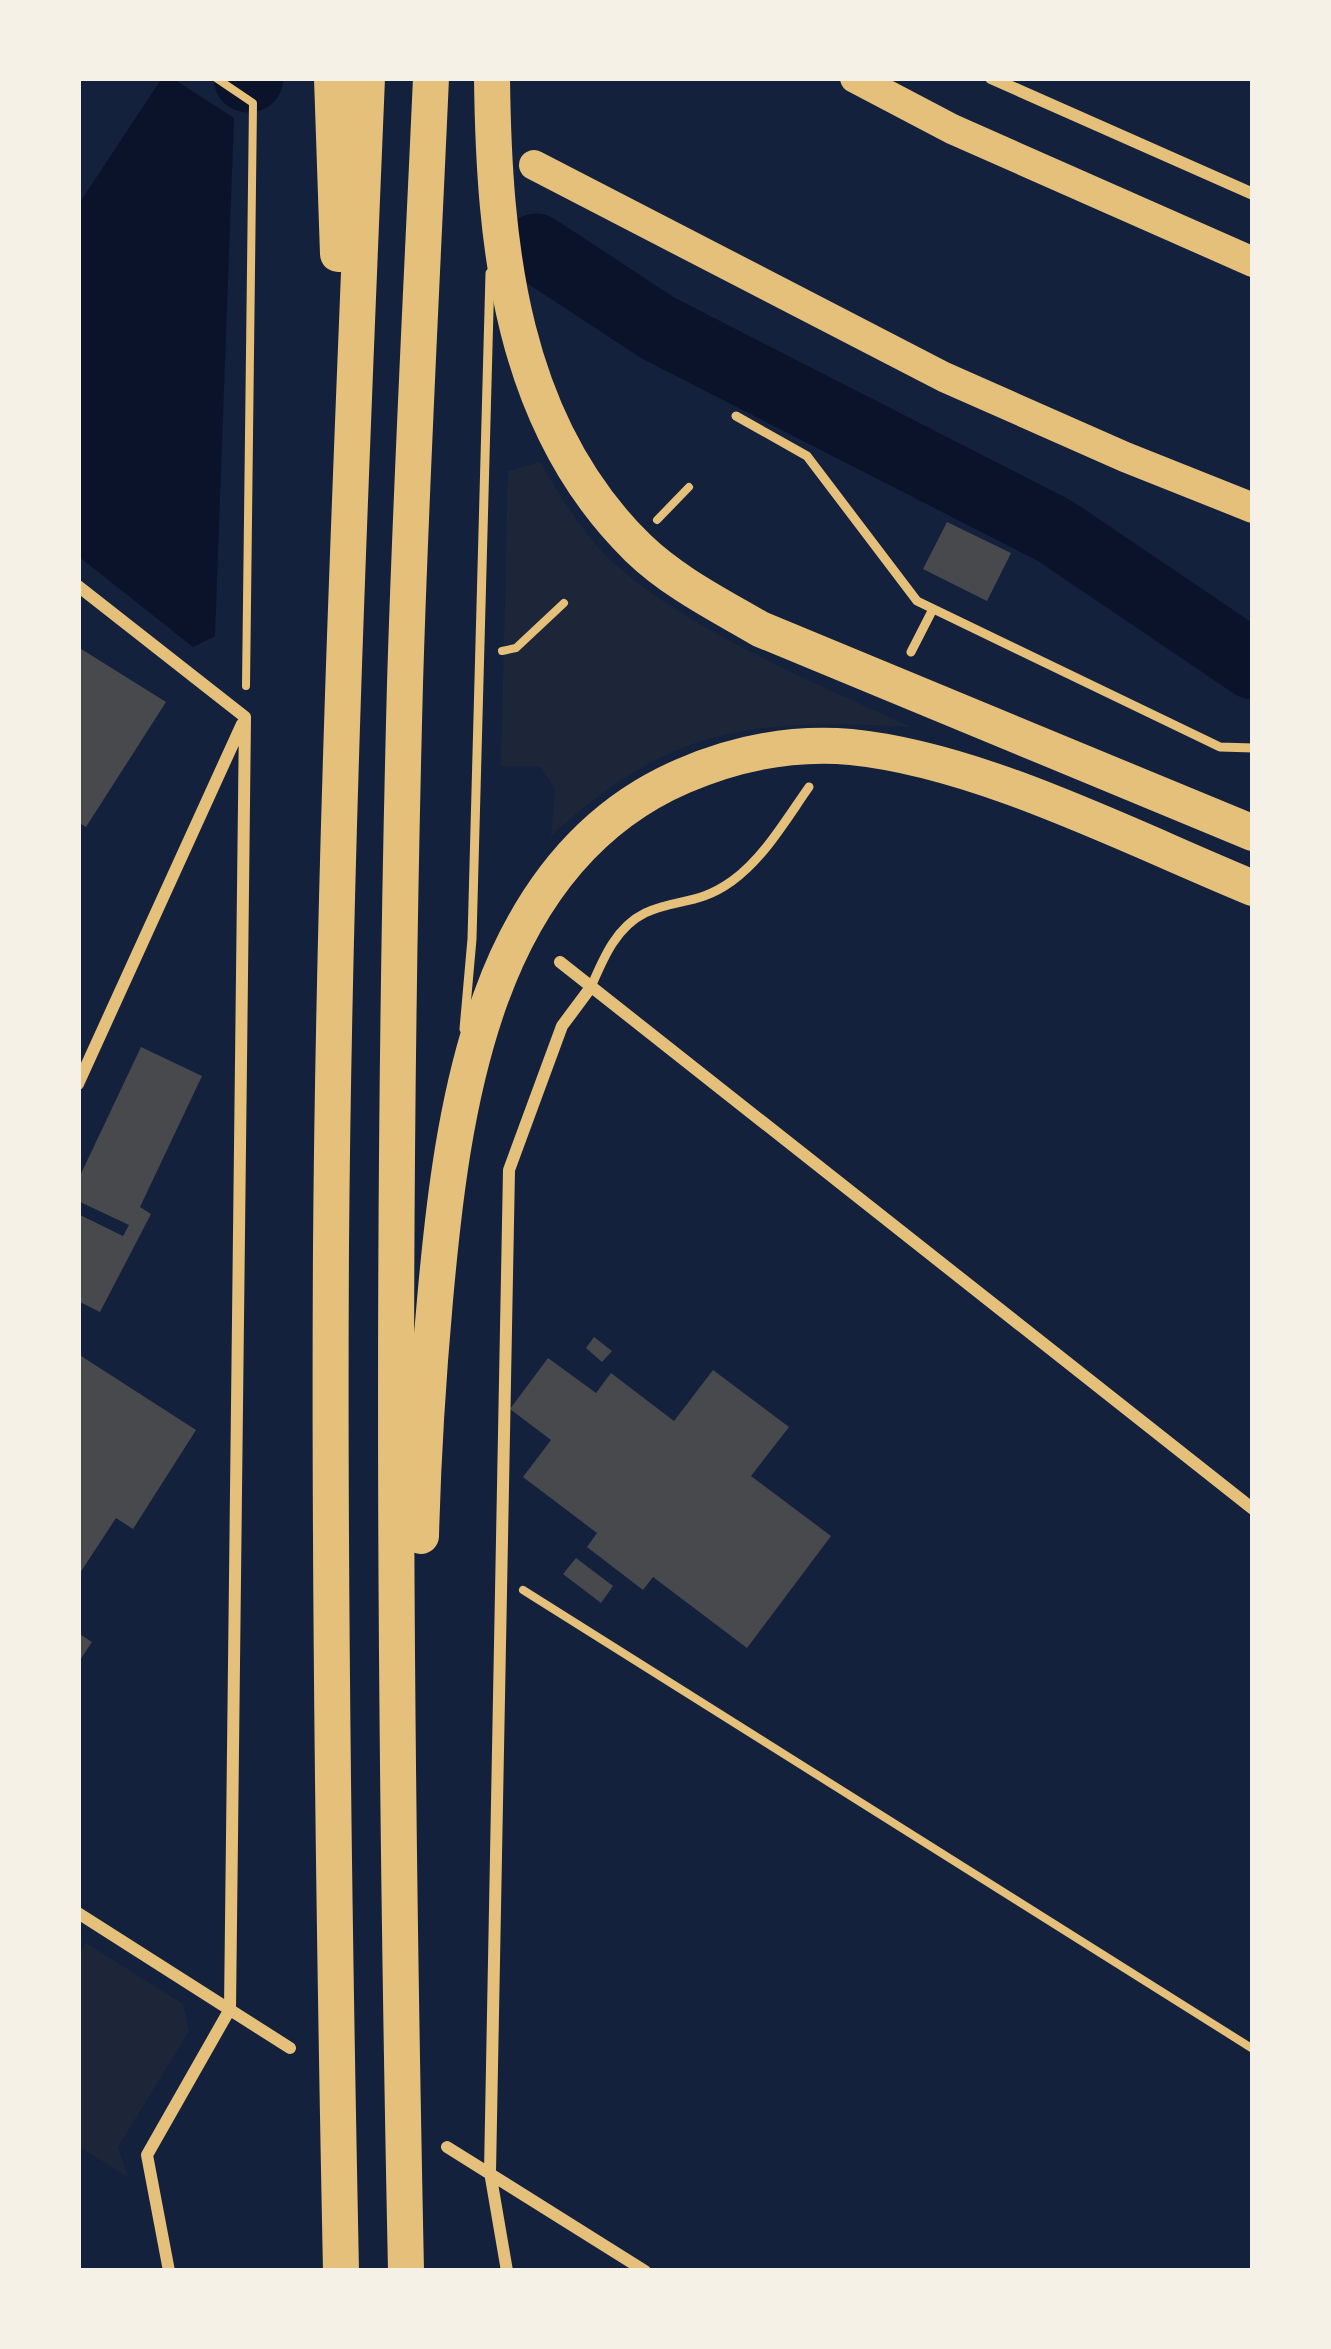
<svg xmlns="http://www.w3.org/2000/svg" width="1331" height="2349" viewBox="0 0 1331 2349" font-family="'Asap Condensed',sans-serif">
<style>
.green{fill:#1d2539}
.water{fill:#0b132b}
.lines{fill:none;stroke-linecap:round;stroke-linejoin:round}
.river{stroke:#0b132b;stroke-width:69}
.building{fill:#48494c}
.path{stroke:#e5c07b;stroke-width:8}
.service{stroke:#e5c07b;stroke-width:9}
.minor{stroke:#e5c07b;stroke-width:12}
.primary{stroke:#e5c07b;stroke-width:30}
.motorway{stroke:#e5c07b;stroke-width:36}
</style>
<rect width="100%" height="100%" fill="#14213d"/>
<path class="green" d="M 540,462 C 557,491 575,521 598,547 C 662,619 821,686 911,727 C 755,718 671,725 551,836 L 555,789 L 541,767 L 501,766 L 508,471 Z
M 86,1943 L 183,2004 L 189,2031 L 118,2147 L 128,2177 L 78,2146 L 78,1955 Z"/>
<path class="water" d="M 162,78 L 172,78 L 234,118 L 215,636 L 193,647 L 78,556 L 78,205 Z"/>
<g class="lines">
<path class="river" d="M 248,78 L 249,78
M 536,248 L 658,328 L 1055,531 L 1253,665"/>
</g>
<path class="building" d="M 947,522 L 1011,553 L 987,601 L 923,569 Z
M 78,647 L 166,702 L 86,827 L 78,822 Z
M 141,1047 L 202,1076 L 140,1207 L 151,1214 L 100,1312 L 78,1301 L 78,1214 L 123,1236 L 129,1225 L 78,1201 L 78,1180 Z
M 594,1337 L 612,1351 L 602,1362 L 586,1348 Z
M 78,1354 L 196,1430 L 133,1529 L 116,1518 L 78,1576 Z
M 548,1358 L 596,1393 L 611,1373 L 674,1421 L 713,1370 L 789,1427 L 751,1476 L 831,1536 L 747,1648 L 653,1577 L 643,1590 L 587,1547 L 597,1533 L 523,1477 L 551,1440 L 510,1409 Z
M 576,1558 L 613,1586 L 601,1603 L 563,1574 Z
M 78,1633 L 92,1642 L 78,1663 Z"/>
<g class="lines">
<path class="path" d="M 216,78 L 253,103 L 246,686
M 657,520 L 689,487
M 502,651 L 516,648 L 564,603
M 523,1590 L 1253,2049"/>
<path class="service" d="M 736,416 L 807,456 L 917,601 L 1220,747 L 1253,748
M 911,652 L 933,609
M 591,987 C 603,959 616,927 645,913 C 677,898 697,906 732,881 C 764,858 787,818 809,787
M 464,1029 L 472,939 L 490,273"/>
<path class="minor" d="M 991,78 L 1253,194
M 78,586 L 245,717
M 560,962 L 1253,1509
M 78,1084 L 242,724
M 78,1913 L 290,2048
M 447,2147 L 645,2271
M 169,2271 L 147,2155 L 230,2009 L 245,717
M 507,2271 L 490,2172 L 509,1170 L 562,1026 L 591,987"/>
<path class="primary" d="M 855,78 L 952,129 L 1253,262
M 534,165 L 944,377 L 1125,457 L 1253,508"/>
<path class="motorway" d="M 332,78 L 338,254
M 492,78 C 494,246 511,424 638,548 C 673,582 719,605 760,629 L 1253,833
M 421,1536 C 423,1457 428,1378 435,1300 C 452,1110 483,862 683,776 C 736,753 793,742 851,747 C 981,760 1131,838 1253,888
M 341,2271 C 334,1929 329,1588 331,1246 C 334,856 351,467 367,78
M 406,2271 C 395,1742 391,1212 405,684 C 411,482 422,280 431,78"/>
</g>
<rect width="1331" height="2349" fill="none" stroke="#f6f1e7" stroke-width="162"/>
</svg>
